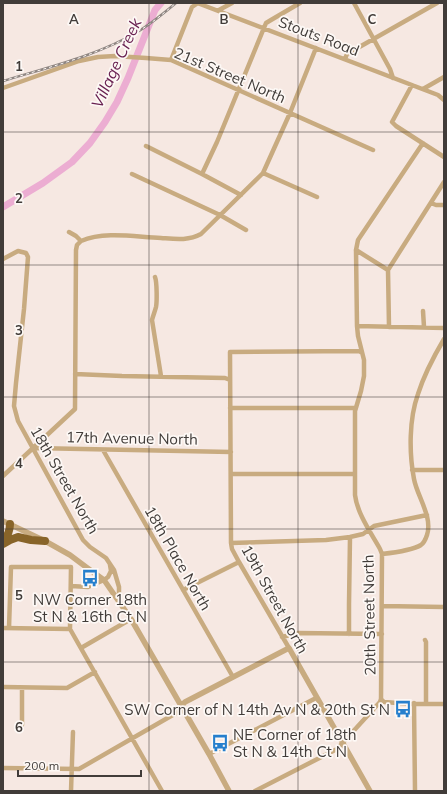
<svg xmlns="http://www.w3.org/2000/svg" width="447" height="794" viewBox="0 0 447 794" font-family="Mulish,sans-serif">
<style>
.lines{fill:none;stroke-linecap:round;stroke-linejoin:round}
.river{stroke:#ecadd2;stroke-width:7}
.minor{stroke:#c8ab80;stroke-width:4.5}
.tertiary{stroke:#c8ab80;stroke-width:5.5}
.motorway{stroke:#886429;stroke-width:8}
.rail-casing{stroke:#8f8682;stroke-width:2.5}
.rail{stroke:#fdf8f5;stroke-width:1;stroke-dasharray:3;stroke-linecap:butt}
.grid{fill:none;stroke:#413c39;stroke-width:1;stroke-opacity:0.55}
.labels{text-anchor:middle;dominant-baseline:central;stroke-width:3.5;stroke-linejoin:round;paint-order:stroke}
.street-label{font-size:15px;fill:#413c39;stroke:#fdf8f5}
.poi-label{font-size:15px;fill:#413c39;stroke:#fdf8f5}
.water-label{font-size:16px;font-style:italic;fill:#692151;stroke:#fdf8f5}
.grid-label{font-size:13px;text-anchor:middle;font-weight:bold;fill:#413c39;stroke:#fdf8f5;stroke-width:3.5;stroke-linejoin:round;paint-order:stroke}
</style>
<rect width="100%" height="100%" fill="#f6e8e2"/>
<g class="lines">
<path class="river" d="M 3,207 L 43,183 L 72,162 L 90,143 L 105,122 L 117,102 L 128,78 L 155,10 L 161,3"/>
<path class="minor" d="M 354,3 L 390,69 L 393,78
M 219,10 L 232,3
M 345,59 L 347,54 L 437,3
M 171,60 L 192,7 L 198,3 L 200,4 L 438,95 L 444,100
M 412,85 L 392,122 L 396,126 L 444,157
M 3,88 L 79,61 L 98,57 L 115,56 L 146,58 L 171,60 L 373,150
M 423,89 L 444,77
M 146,146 L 202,174 L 241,195
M 263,173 L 317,197
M 132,174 L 220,215 L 246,230
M 202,174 L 217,142 L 266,23 L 271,20 L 300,3
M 431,203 L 436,205 L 444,205
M 81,241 C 105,231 135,237 161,238 C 175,239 188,241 201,234 L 263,173 L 290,113 L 316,48
M 356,250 L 388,270 L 389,327
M 3,259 L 18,251 L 26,253 L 28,257 L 24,309 L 16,383 L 14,406 L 18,421 L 83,540 L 90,547 L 106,558 L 114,570 L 119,587 L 119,602
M 388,270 L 444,182
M 155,277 C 157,282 157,302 156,307 C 155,311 153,316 152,320 L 161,376
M 423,311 L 424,327
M 357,326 L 444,328
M 75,374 L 122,376 L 225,378 L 230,380
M 230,408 L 356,408
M 33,448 L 231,452
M 103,450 L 233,677
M 412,470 L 444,470
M 231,474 L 355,474
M 3,476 L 75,409 L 76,250 L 77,245 L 81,241 L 76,236 L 69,232
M 231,543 L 326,540 L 350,537 L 363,534 L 374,526 L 427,515
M 382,554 C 391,553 413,550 421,545 C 424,543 426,538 427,535 C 433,517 417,496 414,479 C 409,453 409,419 418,394 C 424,375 434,356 444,339
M 71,586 L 88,587 L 104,580 L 108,577 L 111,571 L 110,565
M 183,590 L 239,562
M 382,606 L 444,607
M 3,628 L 70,629
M 9,628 L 11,567 L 71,567 L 70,629 L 162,791
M 349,634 L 349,604 L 350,537
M 282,637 L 298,633 L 382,634
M 425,640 L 426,642 L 426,703
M 81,648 L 131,619
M 289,648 L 239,562 L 232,549 L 231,543 L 230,352 L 359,351 L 362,353
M 3,687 L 67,688 L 95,672
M 22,688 L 22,725
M 381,699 L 382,554 L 380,549 C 371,533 357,513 355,495 L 355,411 L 361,391 L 364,376 L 364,360 L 358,336 L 357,326 L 356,250 L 358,240 L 423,143
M 381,699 L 384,702 L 411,704 L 444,704
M 414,703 L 415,791
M 209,754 L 316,698
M 3,768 L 79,769 L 178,712 L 181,706
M 71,791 L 73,732
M 255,791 L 337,749 L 380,702 L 381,699"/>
<path class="tertiary" d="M 3,521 L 45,541 L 70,555 L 86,567 L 104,580 L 131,619 L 209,754 L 229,791
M 181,706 L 185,702 L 289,648 L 370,791"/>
<path class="motorway" d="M 3,542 C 7,537 10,532 10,524
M 3,544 L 10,540 L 18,537 L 31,540 L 45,541"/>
<g class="rail-casing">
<path id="rail" d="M 3,81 C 49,67 97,56 139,31 C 152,23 164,13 176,3"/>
</g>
<use href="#rail" class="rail"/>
</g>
<path class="grid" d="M 149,3 L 149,791M 298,3 L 298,791M 3,132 L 444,132M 3,265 L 444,265M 3,397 L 444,397M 3,529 L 444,529M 3,662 L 444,662"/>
<defs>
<g id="bus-bare" transform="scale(1.38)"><path d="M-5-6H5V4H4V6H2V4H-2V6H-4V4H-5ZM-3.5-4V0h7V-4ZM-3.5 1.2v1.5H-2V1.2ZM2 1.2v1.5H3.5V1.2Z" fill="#267fcd" stroke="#fdf8f5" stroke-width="2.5" paint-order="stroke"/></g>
</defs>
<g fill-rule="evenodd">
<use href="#bus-bare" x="90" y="578"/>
<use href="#bus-bare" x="403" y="709"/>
<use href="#bus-bare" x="220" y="743"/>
</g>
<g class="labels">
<g class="street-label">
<text transform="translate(319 36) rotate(21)">Stouts Road</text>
<text transform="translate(230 75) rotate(23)">21st Street North</text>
<text transform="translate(132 438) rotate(1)">17th Avenue North</text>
<text transform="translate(65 480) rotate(60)">18th Street North</text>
<text transform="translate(178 558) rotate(60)">18th Place North</text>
<text transform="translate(275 599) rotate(61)">19th Street North</text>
<text transform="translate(369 615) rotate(-91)">20th Street North</text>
</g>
<g class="poi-label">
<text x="90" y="599">NW Corner 18th<tspan x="90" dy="17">St N &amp; 16th Ct N</tspan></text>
<text x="390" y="709" text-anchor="end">SW Corner of N 14th Av N &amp; 20th St N</text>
<text x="233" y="734" text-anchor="start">NE Corner of 18th<tspan x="233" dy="17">St N &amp; 14th Ct N</tspan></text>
</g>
<g class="water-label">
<text transform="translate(116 63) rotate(-65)">Village Creek</text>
</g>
</g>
<g class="grid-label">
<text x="74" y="24">A</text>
<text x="224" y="24">B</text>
<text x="372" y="24">C</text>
<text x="19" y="71">1</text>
<text x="19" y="203">2</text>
<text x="19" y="335">3</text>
<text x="19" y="468">4</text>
<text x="19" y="600">5</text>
<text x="19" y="732">6</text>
</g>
<rect width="447" height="794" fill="none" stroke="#413c39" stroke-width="8"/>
<path d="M18 770v6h123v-6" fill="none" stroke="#413c39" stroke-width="2"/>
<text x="24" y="770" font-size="12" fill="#413c39" stroke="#fdf8f5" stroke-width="3" paint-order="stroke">200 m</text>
</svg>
